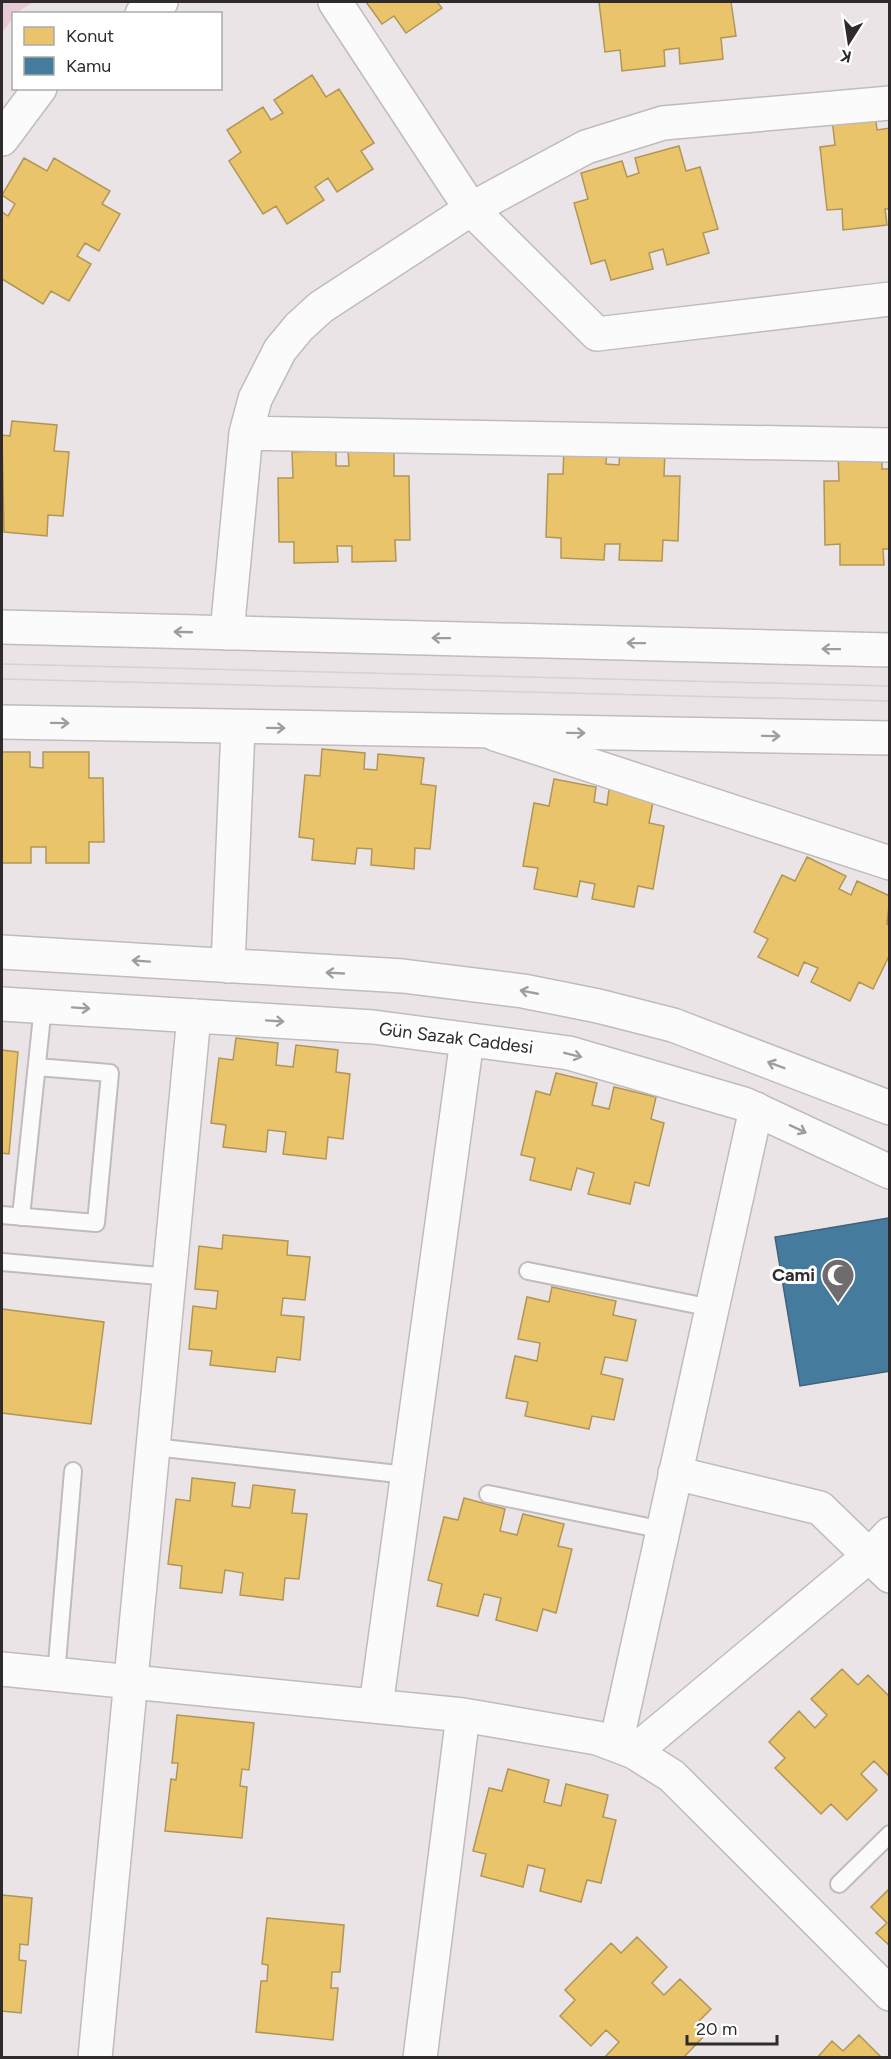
<svg xmlns="http://www.w3.org/2000/svg" width="891" height="2059" viewBox="0 0 891 2059" font-family="Figtree,sans-serif">
<style>
.green{fill:#e7c8d6}
.homes{fill:#e9c46a;stroke:#b19657;stroke-width:1.5}
.public{fill:#457b9d;stroke:#3e637b;stroke-width:1.5}
.lines{fill:none;stroke-linecap:round;stroke-linejoin:round}
.lane-casing{stroke:#c0bbbd;stroke-width:20}
.street-casing{stroke:#c0bbbd;stroke-width:36}
.secondary-casing{stroke:#c0bbbd;stroke-width:36}
.lane{stroke:#fcfbfb;stroke-width:16}
.street{stroke:#fcfbfb;stroke-width:33}
.secondary{stroke:#fcfbfb;stroke-width:33}
.tram{stroke:#d4d2d3;stroke-width:1.5}
.oneway{stroke:#a09d9e}
.labels{text-anchor:middle;dominant-baseline:central;stroke-width:6;stroke-linejoin:round;paint-order:stroke}
.street-label{font-size:18px;fill:#2f2a2c;stroke:#fff}
.poi-label{font-size:18px;font-weight:bold;fill:#2f2a2c;stroke:#fff;text-anchor:end}
</style>
<rect width="100%" height="100%" fill="#eae4e7"/>
<path class="green" d="M 2,2 L 34,2 L 14,14 L 13,18 L 2,33 Z"/>
<path class="homes" d="M 366,2 L 437,2 L 442,8 L 406,33 L 394,16 L 382,24 Z
M 599,2 L 731,2 L 736,36 L 721,38 L 723,59 L 680,64 L 679,48 L 664,50 L 665,66 L 622,71 L 620,50 L 605,52 Z
M 312,75 L 326,97 L 339,89 L 374,143 L 361,151 L 373,169 L 337,192 L 328,178 L 315,187 L 324,200 L 287,224 L 276,206 L 263,214 L 229,161 L 241,152 L 227,130 L 263,107 L 271,120 L 283,113 L 274,100 Z
M 875,114 L 877,130 L 890,128 L 890,209 L 885,209 L 887,225 L 843,230 L 842,209 L 827,210 L 820,147 L 835,145 L 832,119 Z
M 679,146 L 686,171 L 700,167 L 718,229 L 703,233 L 709,253 L 667,265 L 663,249 L 649,253 L 653,269 L 611,280 L 605,260 L 591,264 L 574,203 L 588,199 L 581,173 L 622,161 L 627,177 L 639,173 L 635,158 Z
M 24,158 L 47,171 L 54,158 L 110,191 L 102,204 L 120,214 L 99,251 L 85,243 L 77,256 L 91,264 L 69,301 L 51,291 L 43,304 L 2,279 L 2,212 L 8,216 L 15,204 L 2,195 Z
M 12,421 L 57,425 L 54,451 L 69,452 L 63,516 L 48,515 L 47,536 L 4,532 L 2,435 L 10,436 Z
M 564,447 L 607,448 L 606,464 L 619,465 L 620,449 L 665,450 L 664,476 L 680,476 L 678,541 L 663,540 L 662,561 L 619,560 L 620,544 L 605,544 L 604,560 L 561,558 L 561,538 L 546,537 L 548,474 L 563,474 Z
M 336,450 L 336,466 L 349,466 L 348,451 L 394,450 L 394,476 L 409,476 L 410,540 L 395,540 L 396,561 L 352,562 L 352,546 L 337,546 L 338,562 L 294,563 L 294,542 L 279,542 L 278,478 L 293,478 L 292,452 Z
M 882,453 L 882,469 L 890,469 L 890,549 L 883,549 L 884,565 L 840,565 L 840,544 L 825,545 L 824,481 L 839,481 L 838,454 Z
M 322,749 L 365,753 L 364,769 L 377,770 L 378,754 L 424,758 L 421,784 L 436,786 L 430,849 L 415,848 L 414,869 L 371,865 L 372,849 L 357,848 L 355,864 L 312,860 L 314,839 L 299,837 L 305,775 L 320,776 Z
M 2,752 L 30,752 L 30,767 L 43,768 L 43,752 L 89,752 L 89,778 L 103,778 L 104,842 L 89,842 L 89,863 L 46,863 L 46,847 L 31,847 L 31,863 L 2,863 Z
M 554,779 L 596,787 L 594,802 L 607,805 L 609,789 L 654,797 L 649,823 L 664,826 L 653,889 L 638,886 L 634,907 L 592,899 L 595,884 L 580,881 L 577,897 L 534,889 L 538,868 L 523,866 L 534,803 L 549,806 Z
M 807,857 L 846,876 L 839,889 L 851,895 L 857,881 L 890,896 L 887,924 L 890,926 L 890,954 L 873,989 L 859,982 L 850,1001 L 811,982 L 818,968 L 804,962 L 798,976 L 758,957 L 768,939 L 754,932 L 782,875 L 795,881 Z
M 236,1038 L 278,1043 L 276,1065 L 293,1067 L 296,1045 L 338,1050 L 336,1072 L 350,1074 L 343,1139 L 328,1137 L 326,1159 L 283,1154 L 286,1132 L 268,1130 L 266,1152 L 223,1147 L 226,1125 L 211,1123 L 219,1058 L 233,1060 Z
M 2,1050 L 18,1052 L 9,1154 L 2,1153 Z
M 556,1073 L 597,1083 L 592,1105 L 609,1109 L 614,1087 L 656,1097 L 651,1119 L 664,1123 L 649,1186 L 635,1182 L 630,1204 L 588,1194 L 594,1173 L 577,1168 L 571,1190 L 530,1180 L 535,1158 L 521,1155 L 536,1091 L 550,1095 Z
M 223,1235 L 288,1241 L 287,1255 L 310,1257 L 305,1300 L 283,1298 L 281,1315 L 304,1317 L 300,1360 L 277,1357 L 275,1372 L 210,1365 L 212,1351 L 189,1349 L 193,1306 L 216,1309 L 218,1291 L 195,1289 L 199,1246 L 222,1249 Z
M 552,1287 L 616,1301 L 613,1315 L 636,1320 L 627,1361 L 605,1357 L 601,1374 L 623,1379 L 614,1420 L 592,1416 L 589,1429 L 525,1416 L 528,1402 L 506,1398 L 515,1356 L 537,1361 L 540,1343 L 518,1339 L 527,1297 L 549,1302 Z
M 2,1309 L 104,1322 L 91,1424 L 2,1413 Z
M 192,1478 L 235,1483 L 232,1506 L 250,1508 L 253,1485 L 295,1490 L 292,1513 L 307,1514 L 299,1579 L 285,1578 L 283,1600 L 240,1595 L 243,1573 L 225,1570 L 222,1593 L 180,1588 L 182,1566 L 168,1564 L 176,1499 L 190,1501 Z
M 464,1498 L 505,1509 L 500,1531 L 517,1535 L 523,1514 L 564,1524 L 558,1546 L 572,1549 L 556,1613 L 543,1609 L 537,1631 L 496,1620 L 501,1598 L 484,1594 L 478,1616 L 437,1606 L 442,1584 L 428,1580 L 444,1517 L 458,1520 Z
M 842,1669 L 858,1685 L 868,1675 L 890,1697 L 890,1777 L 874,1761 L 861,1774 L 877,1790 L 847,1820 L 831,1804 L 821,1814 L 775,1768 L 785,1758 L 769,1742 L 799,1711 L 815,1728 L 827,1715 L 811,1699 Z
M 177,1715 L 254,1723 L 249,1770 L 242,1769 L 240,1786 L 247,1787 L 242,1838 L 165,1831 L 171,1779 L 176,1780 L 178,1763 L 172,1763 Z
M 508,1769 L 549,1780 L 544,1802 L 561,1806 L 566,1784 L 608,1795 L 603,1817 L 616,1820 L 601,1883 L 587,1880 L 581,1902 L 540,1891 L 545,1869 L 528,1865 L 523,1887 L 481,1876 L 486,1854 L 473,1851 L 489,1788 L 502,1791 Z
M 890,1888 L 890,1946 L 876,1933 L 887,1923 L 871,1907 Z
M 2,1895 L 32,1898 L 28,1945 L 20,1944 L 19,1960 L 26,1961 L 21,2013 L 2,2011 Z
M 267,1918 L 344,1925 L 340,1972 L 332,1972 L 331,1988 L 338,1988 L 333,2040 L 256,2032 L 261,1981 L 267,1981 L 268,1965 L 262,1964 Z
M 637,1937 L 667,1967 L 652,1983 L 664,1995 L 680,1979 L 711,2009 L 695,2025 L 705,2035 L 683,2058 L 604,2058 L 619,2042 L 606,2030 L 591,2046 L 560,2016 L 575,2000 L 565,1990 L 611,1943 L 621,1953 Z
M 859,2035 L 882,2058 L 817,2058 L 832,2041 L 843,2051 Z"/>
<path class="public" d="M 889,1218 L 890,1371 L 800,1386 L 775,1237 Z"/>
<g class="lines">
<g class="lane-casing">
<path id="lane" d="M 2,1215 L 96,1223 L 110,1073 L 37,1067
M 21,1217 L 43,1006
M 2,1262 L 170,1277
M 528,1271 L 712,1308
M 154,1447 L 407,1475
M 488,1494 L 663,1530
M 56,1675 L 73,1471
M 839,1884 L 890,1834"/>
</g>
<g class="street-casing">
<path id="street" d="M 335,2 L 471,209 L 597,334 L 890,299
M 142,14 L 161,2
M 2,139 L 40,88
M 246,433 L 890,445
M 227,633 L 246,433 L 255,399 L 280,350 L 299,327 L 321,307 L 471,209 L 586,147 L 663,123 L 890,103
M 495,734 L 890,863
M 228,966 L 238,728
M 675,1473 L 820,1508 L 890,1576
M 2,1669 L 463,1715 L 597,1738 L 634,1752 L 672,1776 L 890,1994
M 376,1706 L 467,1040
M 616,1744 L 756,1109
M 634,1752 L 869,1556 L 890,1534
M 95,2058 L 194,1016
M 420,2058 L 463,1715"/>
</g>
<g class="secondary-casing">
<path id="secondary" d="M 2,627 L 890,650
M 2,722 L 890,738
M 2,952 L 403,976 L 523,991 L 598,1006 L 673,1025 L 890,1108
M 2,1004 L 373,1027 L 569,1053 L 744,1104 L 890,1172"/>
</g>
<use href="#lane" class="lane"/>
<use href="#street" class="street"/>
<use href="#secondary" class="secondary"/>
<path class="tram" d="M 2,664 L 890,686
M 2,679 L 890,701"/>
</g>
<defs><path id="oneway-shaft" d="M-6 0H5M1.5-3L5.5 0L1.5 3" fill="none" stroke-width="1.6" stroke-linecap="round" stroke-linejoin="round" transform="scale(1.5)"/></defs>
<g class="oneway">
<use href="#oneway-shaft" transform="translate(183 632) rotate(-178)"/>
<use href="#oneway-shaft" transform="translate(441 638) rotate(-179)"/>
<use href="#oneway-shaft" transform="translate(636 643) rotate(-179)"/>
<use href="#oneway-shaft" transform="translate(831 649) rotate(-179)"/>
<use href="#oneway-shaft" transform="translate(60 723) rotate(1)"/>
<use href="#oneway-shaft" transform="translate(276 728) rotate(1)"/>
<use href="#oneway-shaft" transform="translate(576 733) rotate(1)"/>
<use href="#oneway-shaft" transform="translate(771 736) rotate(1)"/>
<use href="#oneway-shaft" transform="translate(141 961) rotate(-176)"/>
<use href="#oneway-shaft" transform="translate(335 973) rotate(-177)"/>
<use href="#oneway-shaft" transform="translate(529 992) rotate(-169)"/>
<use href="#oneway-shaft" transform="translate(81 1008) rotate(4)"/>
<use href="#oneway-shaft" transform="translate(275 1021) rotate(4)"/>
<use href="#oneway-shaft" transform="translate(573 1055) rotate(14)"/>
<use href="#oneway-shaft" transform="translate(776 1065) rotate(-159)"/>
<use href="#oneway-shaft" transform="translate(798 1129) rotate(25)"/>
</g>
<defs>
<g id="mosque-pin" transform="scale(1.725)"><path d="M0 17L-7.5 6A9.5 9.5 0 1 1 7.5 6Z" fill="#706b6d" stroke="#fff"/><path d="M3.5-4.9A6 6 0 1 0 3.5 4.9A5 5 0 1 1 3.5-4.9Z" fill="#fff"/></g>
</defs>
<g fill-rule="evenodd">
<use href="#mosque-pin" x="838" y="1275"/>
</g>
<g class="labels">
<g class="street-label">
<text transform="translate(456 1038) rotate(7)">Gün Sazak Caddesi</text>
</g>
<g class="poi-label">
<text x="815" y="1275">Cami</text>
</g>
</g>
<rect width="891" height="2059" fill="none" stroke="#2f2a2c" stroke-width="6"/>
<rect x="12" y="12" width="210" height="78" fill="#ffffff" stroke="#acaaab" stroke-width="1.5"/>
<rect x="24" y="27" width="30" height="18" fill="#e9c46a" stroke="#acaaab" stroke-width="1.5"/>
<text x="66" y="42" font-size="18" fill="#2f2a2c">Konut</text>
<rect x="24" y="57" width="30" height="18" fill="#457b9d" stroke="#acaaab" stroke-width="1.5"/>
<text x="66" y="72" font-size="18" fill="#2f2a2c">Kamu</text>
<g transform="translate(849 42) rotate(192)" stroke="#ffffff" stroke-width="4.5" paint-order="stroke">
<path d="M0-4.5L10 22L0 15L-10 22Z" fill="#2f2a2c"/>
<text y="-9" font-size="16" font-weight="bold" text-anchor="middle" fill="#2f2a2c">K</text>
</g>
<path d="M687 2035v9h90v-9" fill="none" stroke="#2f2a2c" stroke-width="3"/>
<text x="696" y="2035" font-size="18" fill="#2f2a2c" stroke="#ffffff" stroke-width="4.5" paint-order="stroke">20 m</text>
</svg>
